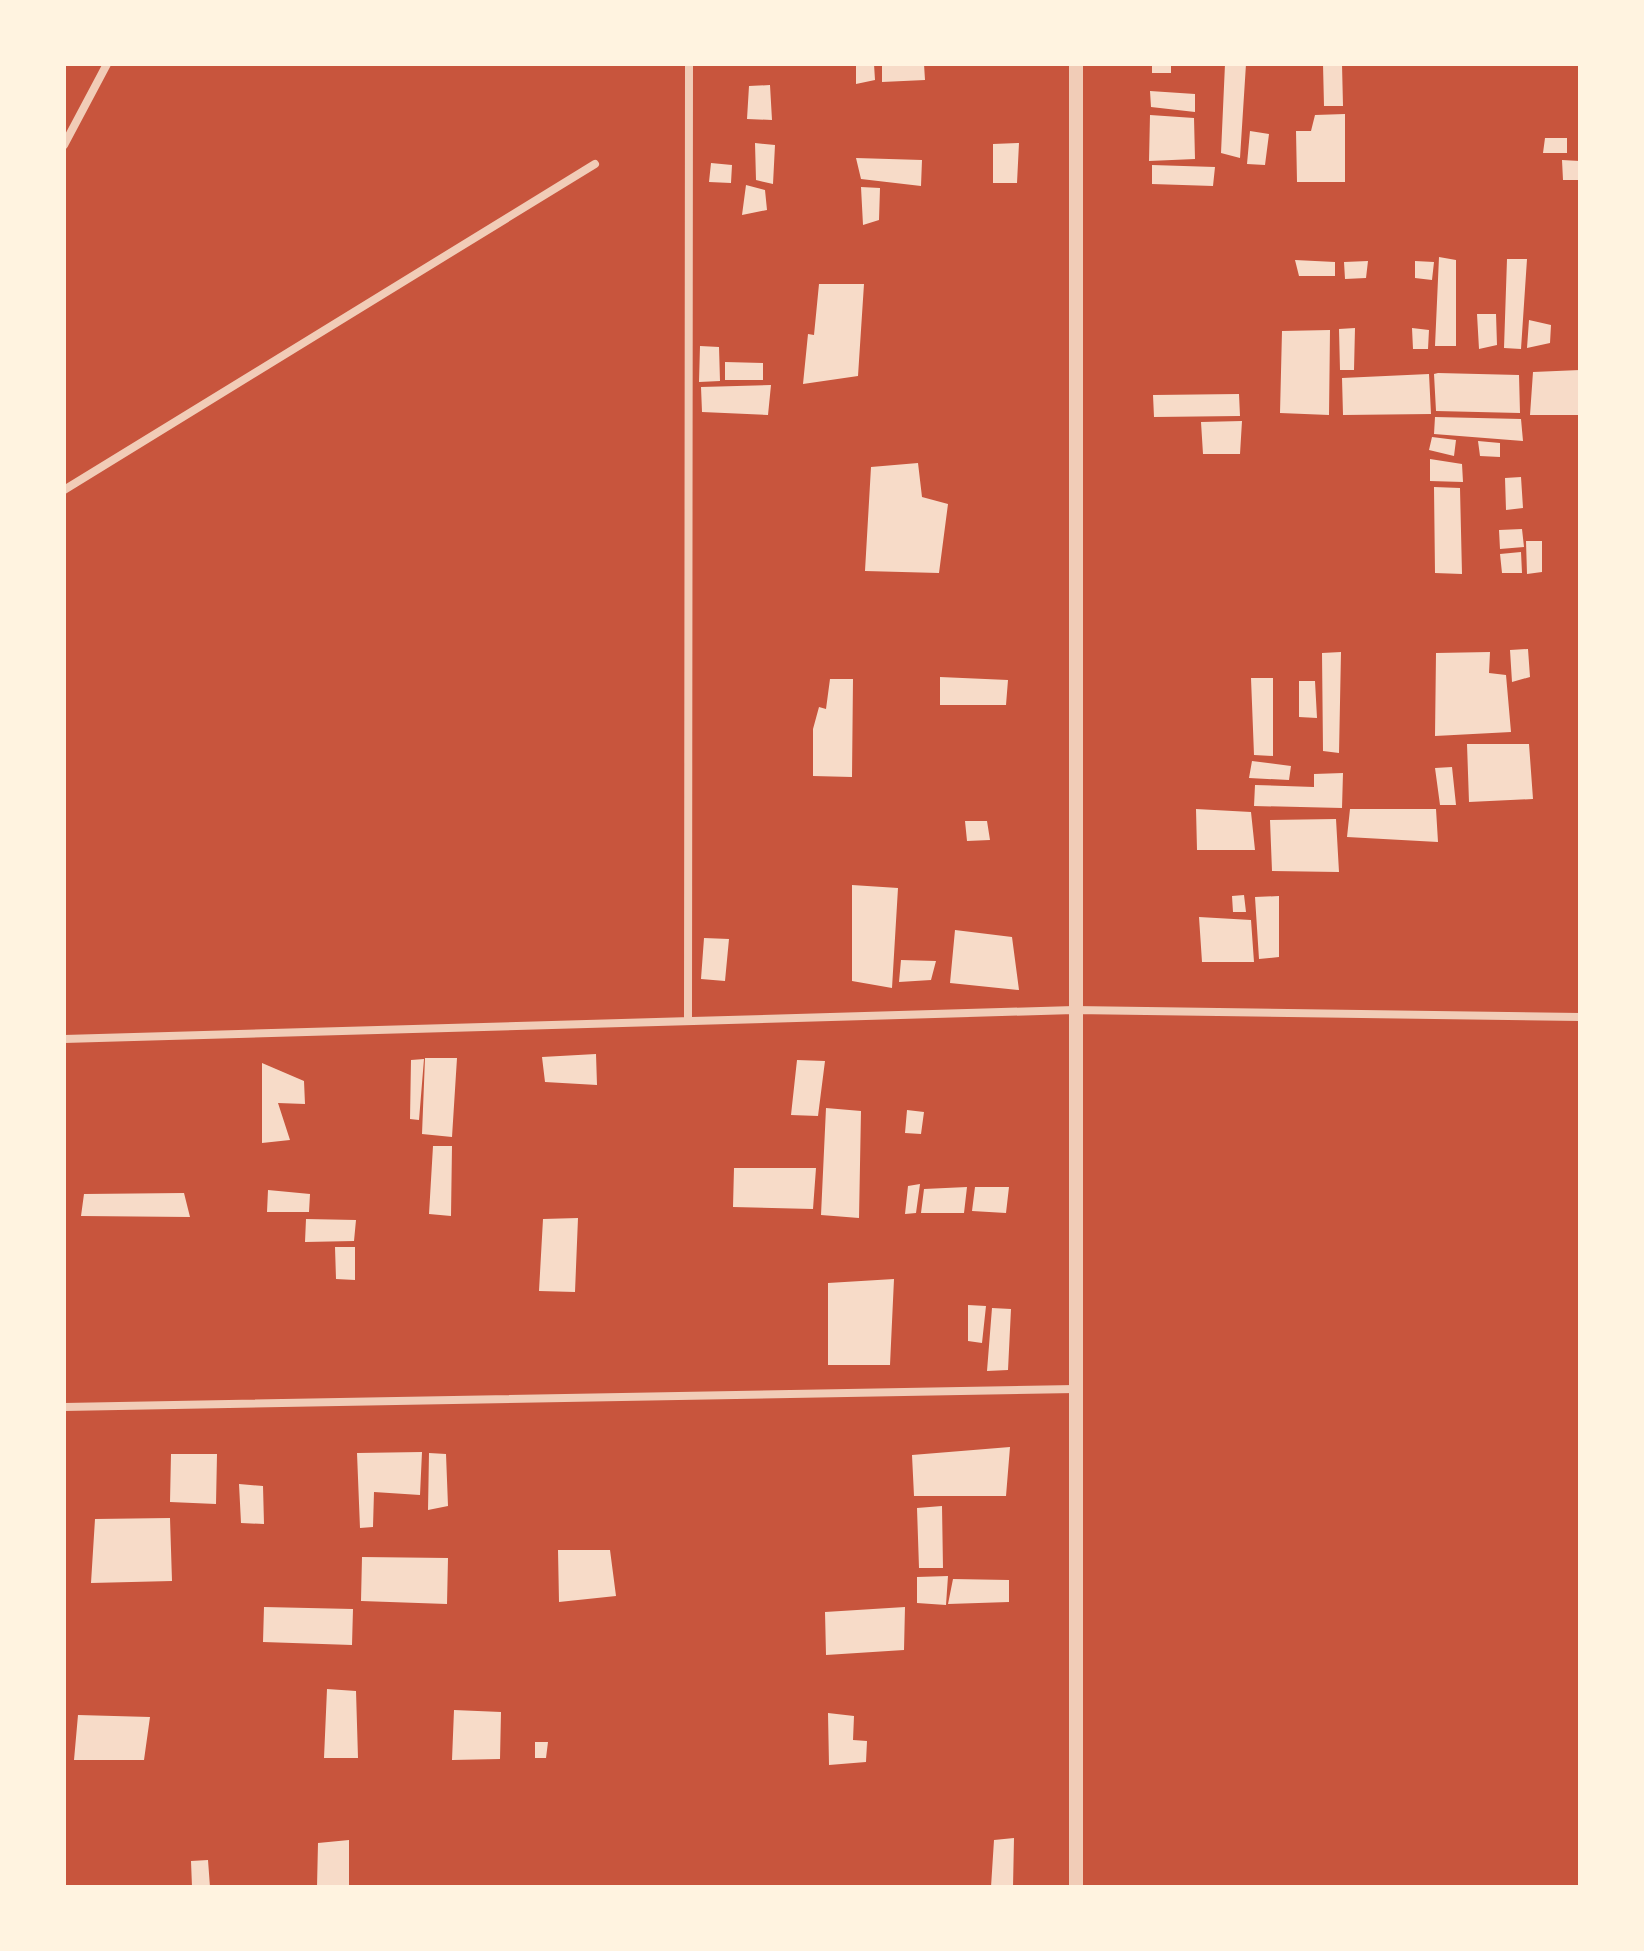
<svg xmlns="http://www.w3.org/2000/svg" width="1644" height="1951" viewBox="0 0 1644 1951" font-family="Rubik,sans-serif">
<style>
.building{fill:#f7dbc8}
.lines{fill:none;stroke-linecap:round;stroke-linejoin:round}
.minor{stroke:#f1ccb7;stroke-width:8}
.tertiary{stroke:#f1ccb7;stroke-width:14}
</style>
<rect width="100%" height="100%" fill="#c8553d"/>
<path class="building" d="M 856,64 L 874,64 L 875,80 L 856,84 Z
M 882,64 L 924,64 L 925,80 L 882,82 Z
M 1152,64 L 1171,64 L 1171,73 L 1152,73 Z
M 1225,64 L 1246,64 L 1240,158 L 1221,153 Z
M 1323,64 L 1342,64 L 1343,106 L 1324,106 Z
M 770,85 L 772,120 L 747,119 L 749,86 Z
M 1150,91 L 1195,94 L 1195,112 L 1151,107 Z
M 1345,114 L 1345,182 L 1297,182 L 1296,131 L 1311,131 L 1315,115 Z
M 1150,115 L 1194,118 L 1195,159 L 1149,161 Z
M 1250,131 L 1269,134 L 1265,165 L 1247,164 Z
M 1545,138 L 1567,138 L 1567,153 L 1543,153 Z
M 755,143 L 775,145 L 773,184 L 756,180 Z
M 1019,143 L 1017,183 L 993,183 L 993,144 Z
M 856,158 L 922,160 L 921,186 L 861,179 Z
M 1562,160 L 1580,161 L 1580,180 L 1563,180 Z
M 711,163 L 732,165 L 731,183 L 709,182 Z
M 1152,165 L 1215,167 L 1213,186 L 1152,184 Z
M 746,185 L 765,190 L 767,210 L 742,215 Z
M 861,187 L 880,188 L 879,220 L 863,225 Z
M 1439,257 L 1456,260 L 1456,346 L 1435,346 Z
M 1507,259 L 1527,259 L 1521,349 L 1504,348 Z
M 1295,260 L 1335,262 L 1335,276 L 1299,276 Z
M 1368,261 L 1366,278 L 1345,279 L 1344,262 Z
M 1415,261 L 1434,262 L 1432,280 L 1415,278 Z
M 819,284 L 864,284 L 858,376 L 803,384 L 808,334 L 814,335 Z
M 1477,314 L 1496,314 L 1497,345 L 1479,349 Z
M 1529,320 L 1551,325 L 1550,343 L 1527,348 Z
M 1355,328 L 1354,370 L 1340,370 L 1339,329 Z
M 1412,328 L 1429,330 L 1428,349 L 1413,349 Z
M 1330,330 L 1329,415 L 1280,413 L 1282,331 Z
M 700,346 L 719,347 L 720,381 L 699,382 Z
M 725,362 L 763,363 L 763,380 L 725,380 Z
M 1580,370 L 1580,415 L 1530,415 L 1533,372 Z
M 1438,373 L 1519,375 L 1520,413 L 1436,411 L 1434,374 Z
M 1429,374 L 1431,414 L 1343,415 L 1342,378 Z
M 771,385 L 768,415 L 702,412 L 701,387 Z
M 1239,394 L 1240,416 L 1154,417 L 1153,395 Z
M 1435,417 L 1521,419 L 1523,441 L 1434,434 Z
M 1242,421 L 1240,454 L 1203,454 L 1201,422 Z
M 1432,437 L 1456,440 L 1454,456 L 1429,450 Z
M 1478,441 L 1500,443 L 1500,457 L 1480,456 Z
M 1430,459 L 1462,464 L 1463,482 L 1430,481 Z
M 918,463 L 922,497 L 948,504 L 939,573 L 865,571 L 871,467 Z
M 1521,477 L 1523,508 L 1506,510 L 1505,478 Z
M 1434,487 L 1460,488 L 1462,574 L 1435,573 Z
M 1522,529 L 1524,547 L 1500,549 L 1499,530 Z
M 1526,541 L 1542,541 L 1542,572 L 1527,574 Z
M 1521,552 L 1522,573 L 1502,573 L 1500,554 Z
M 1528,649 L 1530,677 L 1512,682 L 1510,650 Z
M 1341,652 L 1339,753 L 1323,751 L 1322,653 Z
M 1490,652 L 1489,673 L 1506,675 L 1511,732 L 1435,736 L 1436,653 Z
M 940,677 L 1008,680 L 1006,705 L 940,705 Z
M 1251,678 L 1273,678 L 1273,756 L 1254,755 Z
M 830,679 L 853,679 L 852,777 L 813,776 L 813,729 L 819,707 L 826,709 Z
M 1299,681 L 1315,681 L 1317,718 L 1299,717 Z
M 1467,744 L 1529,744 L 1533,799 L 1469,802 Z
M 1252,761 L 1291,766 L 1289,780 L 1249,778 Z
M 1452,767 L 1456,805 L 1440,805 L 1435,768 Z
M 1343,773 L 1342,808 L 1254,806 L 1255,785 L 1314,787 L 1314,774 Z
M 1196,809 L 1251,812 L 1255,850 L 1197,850 Z
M 1350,809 L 1436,809 L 1438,842 L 1347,837 Z
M 1336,819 L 1339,872 L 1272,871 L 1270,820 Z
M 965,821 L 987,821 L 990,840 L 967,841 Z
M 852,885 L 898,888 L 892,988 L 852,981 Z
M 1244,895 L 1246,912 L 1233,912 L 1232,896 Z
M 1279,896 L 1279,957 L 1259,959 L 1255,897 Z
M 1199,917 L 1251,920 L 1254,962 L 1202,962 Z
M 955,930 L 1012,937 L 1019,990 L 950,983 Z
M 704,938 L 729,939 L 725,981 L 701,979 Z
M 901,960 L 936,961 L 931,980 L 899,982 Z
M 596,1054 L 597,1085 L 545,1082 L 542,1057 Z
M 425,1058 L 457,1058 L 452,1137 L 422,1134 Z
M 424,1059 L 419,1120 L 410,1119 L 411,1060 Z
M 797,1060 L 825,1061 L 818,1116 L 791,1115 Z
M 262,1063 L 304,1081 L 305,1104 L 278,1103 L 290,1140 L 262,1143 Z
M 826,1108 L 861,1111 L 859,1218 L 821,1215 Z
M 907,1110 L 924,1112 L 921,1134 L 905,1133 Z
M 433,1146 L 452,1146 L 451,1216 L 429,1214 Z
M 734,1168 L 816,1168 L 813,1209 L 733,1207 Z
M 920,1184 L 916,1213 L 905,1214 L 908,1186 Z
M 967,1187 L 964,1213 L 921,1213 L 924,1189 Z
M 975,1187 L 1009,1187 L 1006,1213 L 972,1211 Z
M 268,1190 L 310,1194 L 309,1212 L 267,1212 Z
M 184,1193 L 190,1217 L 81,1216 L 84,1194 Z
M 578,1218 L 575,1292 L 539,1291 L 543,1219 Z
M 306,1219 L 356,1220 L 354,1241 L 305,1242 Z
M 335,1247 L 355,1247 L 355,1280 L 336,1279 Z
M 894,1279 L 890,1365 L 828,1365 L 828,1283 Z
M 968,1305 L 986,1306 L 982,1343 L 968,1341 Z
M 992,1308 L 1011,1309 L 1008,1370 L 987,1371 Z
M 1010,1447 L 1006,1496 L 914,1496 L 912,1455 Z
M 422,1452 L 420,1495 L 374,1492 L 373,1527 L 360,1528 L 357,1453 Z
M 429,1453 L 446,1454 L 448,1506 L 428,1510 Z
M 171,1454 L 217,1454 L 216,1504 L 170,1502 Z
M 239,1484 L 263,1486 L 264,1524 L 241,1523 Z
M 942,1506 L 943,1568 L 919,1568 L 917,1508 Z
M 170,1518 L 172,1581 L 91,1583 L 95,1519 Z
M 558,1550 L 610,1550 L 616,1596 L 559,1602 Z
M 362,1557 L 448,1558 L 447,1604 L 361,1601 Z
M 948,1576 L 946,1605 L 917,1603 L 917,1577 Z
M 953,1579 L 1009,1580 L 1009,1602 L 948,1604 Z
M 264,1607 L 353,1609 L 352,1645 L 263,1642 Z
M 905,1607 L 904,1650 L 826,1655 L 825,1612 Z
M 327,1689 L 356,1691 L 358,1758 L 324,1758 Z
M 454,1710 L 501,1712 L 500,1759 L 452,1760 Z
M 828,1713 L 854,1716 L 853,1740 L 867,1741 L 866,1762 L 829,1765 Z
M 78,1715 L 150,1717 L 144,1760 L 74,1760 Z
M 535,1742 L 548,1742 L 546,1758 L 535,1758 Z
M 1014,1838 L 1013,1887 L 991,1887 L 994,1840 Z
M 349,1840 L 349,1887 L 317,1887 L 318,1843 Z
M 208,1860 L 210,1887 L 192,1887 L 191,1861 Z"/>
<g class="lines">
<path class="minor" d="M 64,145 L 107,64
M 64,490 L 595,164
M 688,1021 L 689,64
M 64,1039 L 1074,1010 L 1580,1017
M 64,1407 L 1075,1389"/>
<path class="tertiary" d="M 1076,64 L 1076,1887"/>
</g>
<rect width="1644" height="1951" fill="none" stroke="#fff3e0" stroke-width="132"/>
</svg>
